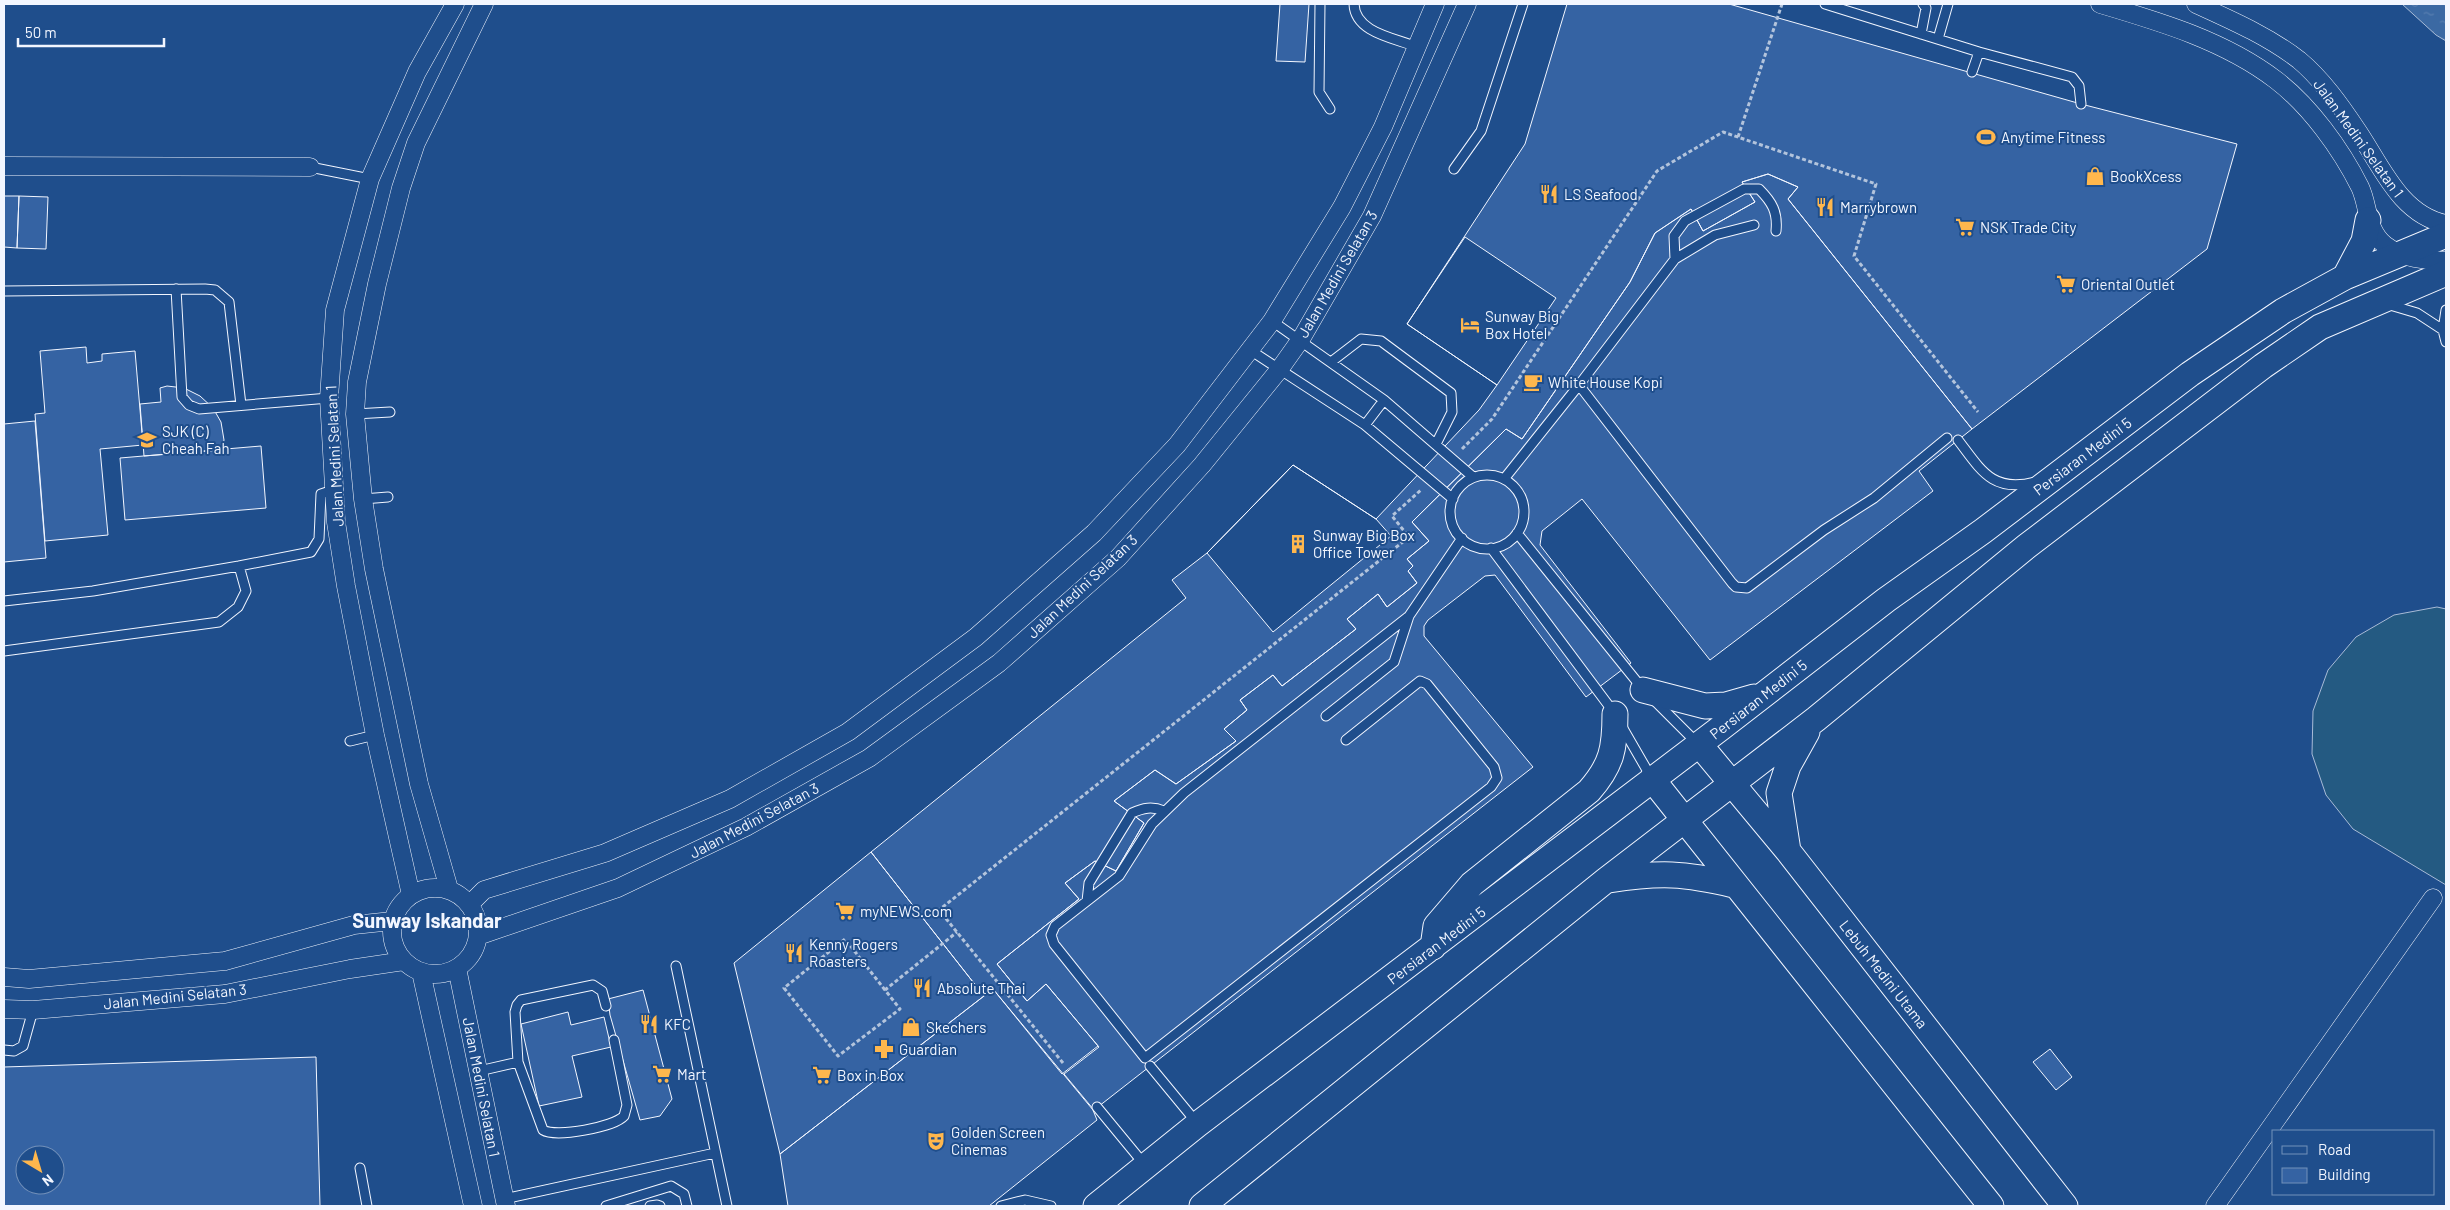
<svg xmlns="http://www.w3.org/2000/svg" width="2450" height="1210" viewBox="0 0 2450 1210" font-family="Barlow,sans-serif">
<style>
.pitch{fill:#245a82;stroke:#a8bbd7}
.water{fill:url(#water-ripples);stroke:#a8bbd7}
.building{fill:#3563a3;stroke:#f2f6ff;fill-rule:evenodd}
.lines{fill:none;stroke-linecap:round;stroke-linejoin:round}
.lane-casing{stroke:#f2f6ff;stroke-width:11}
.street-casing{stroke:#f2f6ff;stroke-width:19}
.secondary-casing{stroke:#f2f6ff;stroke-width:27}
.path{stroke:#b3c4dc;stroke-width:3;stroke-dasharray:4 2.5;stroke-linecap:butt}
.lane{stroke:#1f4e8c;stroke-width:9}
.street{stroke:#1f4e8c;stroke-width:18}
.secondary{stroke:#1f4e8c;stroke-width:25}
.labels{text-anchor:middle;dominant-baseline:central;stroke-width:4;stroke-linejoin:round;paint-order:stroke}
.poi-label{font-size:15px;fill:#f2f6ff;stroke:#1f4e8c;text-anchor:start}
.street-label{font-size:15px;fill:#f2f6ff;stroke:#1f4e8c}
.district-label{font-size:20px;font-weight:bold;fill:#f2f6ff;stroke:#1f4e8c}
</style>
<defs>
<pattern id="water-ripples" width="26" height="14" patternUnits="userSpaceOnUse" patternTransform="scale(1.25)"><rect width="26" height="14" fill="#3b69a3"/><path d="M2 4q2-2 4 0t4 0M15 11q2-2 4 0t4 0" fill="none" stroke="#587fb1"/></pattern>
</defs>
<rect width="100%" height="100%" fill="#1f4e8c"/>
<path class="pitch" d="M 2437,607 L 2446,609 L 2446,885 L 2353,829 L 2326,795 L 2312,754 L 2313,711 L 2328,670 L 2356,637 L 2394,615 Z"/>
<path class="water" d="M 2402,4 L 2446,4 L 2446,41 L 2436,35 Z"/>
<path class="building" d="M 1280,4 L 1309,4 L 1305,62 L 1276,61 Z
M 1567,4 L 1729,4 L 2081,104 L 2237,144 L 2207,249 L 1972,429 L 1788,199 L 1798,187 L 1768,174 L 1742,182 L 1755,202 L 1703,231 L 1691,209 L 1655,233 L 1630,282 L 1522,439 L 1506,429 L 1412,522 L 1429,541 L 1407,559 L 1413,566 L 1408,571 L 1417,583 L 1387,607 L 1378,594 L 1347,619 L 1356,629 L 1282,686 L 1273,675 L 1240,700 L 1247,710 L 1224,729 L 1236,741 L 1176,784 L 1155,770 L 1114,801 L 1144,823 L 1116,871 L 1095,861 L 1065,883 L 1079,899 L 997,964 L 1027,1001 L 1046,984 L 1098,1046 L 1062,1074 L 993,989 L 984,996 L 871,852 L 1186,598 L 1172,580 L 1207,553 L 1293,465 L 1376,519 L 1479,410 L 1497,385 L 1407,324 L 1525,144 Z
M 1768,174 L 1798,187 L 1788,199 L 1972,429 L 1919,471 L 1933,491 L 1710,660 L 1582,499 L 1542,531 L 1540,545 L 1631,663 L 1586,697 L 1495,575 L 1485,576 L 1428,620 L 1424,626 L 1424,636 L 1533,767 L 1094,1110 L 1064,1074 L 1099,1047 L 1046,984 L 1027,1001 L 997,964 L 1079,899 L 1065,883 L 1095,861 L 1116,871 L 1144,823 L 1114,801 L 1155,770 L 1176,784 L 1236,741 L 1224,729 L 1247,710 L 1240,700 L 1273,675 L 1282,686 L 1356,629 L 1347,619 L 1378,594 L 1387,607 L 1417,583 L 1408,571 L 1413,566 L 1407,559 L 1429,541 L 1412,522 L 1506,429 L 1522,439 L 1630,282 L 1655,233 L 1691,209 L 1703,231 L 1755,202 L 1742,182 Z
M 4,196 L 19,196 L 17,248 L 4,247 Z
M 19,196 L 48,197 L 46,249 L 17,248 Z
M 1465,237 L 1556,298 L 1497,385 L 1407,324 Z
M 86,347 L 87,363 L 102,361 L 102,354 L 135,351 L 143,445 L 100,449 L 108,535 L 45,541 L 35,414 L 45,413 L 40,351 Z
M 167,386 L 184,388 L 200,396 L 213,408 L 221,422 L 224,440 L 222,450 L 144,456 L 140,404 L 161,402 L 160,388 Z
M 35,421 L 46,558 L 4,562 L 4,424 Z
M 261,446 L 266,508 L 125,520 L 120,458 Z
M 1293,465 L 1376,519 L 1391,536 L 1273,632 L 1207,553 Z
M 871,852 L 984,996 L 780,1154 L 734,963 Z
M 993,989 L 1093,1110 L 1097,1120 L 989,1206 L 788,1206 L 780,1154 Z
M 643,990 L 672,1099 L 660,1116 L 640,1120 L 610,1015 L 608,999 Z
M 568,1012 L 571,1025 L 604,1017 L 611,1047 L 572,1056 L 582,1097 L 539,1106 L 521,1024 Z
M 2050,1049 L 2072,1077 L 2056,1090 L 2033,1062 Z
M 316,1057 L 320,1206 L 4,1206 L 4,1067 ZM 25,1155 L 55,1155 L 55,1185 L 25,1185 Z"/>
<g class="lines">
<g class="lane-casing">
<path id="lane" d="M 1320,4 L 1319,92 L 1330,109
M 1354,4 C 1355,33 1395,38 1417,47
M 1825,4 L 1979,52 L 1972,72
M 1921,34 L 1926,8 L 1923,4
M 1938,39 L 1948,4
M 1979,52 L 2072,77 L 2079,86 L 2081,104
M 310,167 L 370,179
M 1454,169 L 1481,131 L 1523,4
M 1675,259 L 1674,236 L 1685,221 L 1744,189 L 1759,189 C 1772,202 1778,212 1776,231
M 176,289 L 182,397 L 189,405 L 199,409 L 329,398
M 4,291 L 205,289 L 215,290 L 229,302 L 241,405
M 2390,305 L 2417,313 L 2443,330
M 2446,310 L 2443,330 L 2446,342
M 1272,321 L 1384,400 L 1473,477
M 1250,350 L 1365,425 L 1453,499
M 1331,362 L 1361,339 L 1381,341 L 1451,393 L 1452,412 L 1436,444
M 1579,385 L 1675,259 L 1715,235 L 1754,225
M 355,414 L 390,412
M 1365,425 L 1384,400
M 1958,440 C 1981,470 1992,493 2035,482
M1450 512a37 37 0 1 1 74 0a37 37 0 1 1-74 0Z
M 1504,479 L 1579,385 L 1732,583 L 1736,587 L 1747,588 L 1824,530 L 1874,498 L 1947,438
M 363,499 L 388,497
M 1517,533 L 1642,688
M 1491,548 L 1615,714
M 4,601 L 93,591 L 239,566
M 4,651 L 219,622 L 238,607 L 246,591 L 239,566 L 311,552 L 319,539 L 321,494 L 333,490
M 1653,699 L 1697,743
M 1326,716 L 1394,662 L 1409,616
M 1621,725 L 1651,777
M 1346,740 L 1420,681 L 1427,684 L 1494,767 L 1497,778 L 1491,787 L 1145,1058 L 1054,944 L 1051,935 L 1055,926 L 1119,876 L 1152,824 L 1184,793 L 1409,616 L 1462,538
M 350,741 L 375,735
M 1087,901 L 1089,883 L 1132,813 C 1143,808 1152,806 1164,811
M 676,966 L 727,1206
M 4,1050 L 14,1051 L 23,1046 L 33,1010
M 518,1062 L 543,1130 C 556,1138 614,1127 624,1116 L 627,1105 L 614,1040
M 1150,1066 L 1197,1123
M 479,1071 L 518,1062 L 515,1012 L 517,1005 L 521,1000 L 593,985 L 602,991 L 606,1006
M 1097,1107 L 1144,1164
M 360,1168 L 367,1206
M 504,1199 L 715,1153
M 606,1206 L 671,1186 L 684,1194 L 687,1206
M 650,1206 L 657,1205 L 660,1206
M 1001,1206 L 1025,1200 L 1051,1206"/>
</g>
<g class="street-casing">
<path id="street" d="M 2100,4 C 2161,22 2225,41 2276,80 C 2310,106 2341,149 2360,187 C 2369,206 2366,230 2385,245 C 2403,259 2425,260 2446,261
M 2196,4 C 2231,20 2268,36 2299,60 C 2322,79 2341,106 2357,130 C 2381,165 2400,215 2446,224
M 4,166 L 310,167
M392 931a43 43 0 1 1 86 0a43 43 0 1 1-86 0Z
M 449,889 L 419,784 L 374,569 L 363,499 L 355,414 L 357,382 L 377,284 L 401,188 L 416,143 L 484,4
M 411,895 L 375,735 L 346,586 L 336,522 L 329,398 L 335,310 L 370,179 L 417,72 L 455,4
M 470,904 L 484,890 L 605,853 L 730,799 L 848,732 L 976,637 L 1094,533 L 1177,445 L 1272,321 L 1342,207 L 1383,127 L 1435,4
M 478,936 L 618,888 L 746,827 L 869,758 L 999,663 L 1118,558 L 1202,465 L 1279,370 L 1301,339 L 1372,216 L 1467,4
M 457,968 L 506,1206
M 421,972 L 473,1206
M 4,977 L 29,979 L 225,961 L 354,925 L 392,921
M 4,1009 L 33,1010 L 225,994 L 350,969 L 404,961
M 2215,1206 L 2433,898"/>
</g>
<g class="secondary-casing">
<path id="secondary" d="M 2345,277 L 2364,241 L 2368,220
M 1643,690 L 1705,706 L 1726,705 L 1754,697
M 1699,744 L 1788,851 L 2065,1206
M 1652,779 L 1991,1206
M 1788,851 L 1779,793 L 1788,766 L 1807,732
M 1609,880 C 1660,872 1684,873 1734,885
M 1433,947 L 1436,926 L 1472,884 L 1589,791 C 1612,765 1615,748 1615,714
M 1096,1206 L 1198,1124 L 1722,727 L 1886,600 L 1983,531 L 2190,374 L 2283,311 L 2345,277 L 2446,235
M 1202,1206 L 1605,881 L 1816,719 L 2027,546 L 2263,366 L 2320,327 L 2446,273"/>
</g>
<path class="path" d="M 1738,137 L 1782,4
M 1462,449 L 1492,419 L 1657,171 L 1723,132 L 1876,184 L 1854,256 L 1978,412
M 885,990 L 845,939 L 784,988 L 838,1056 L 900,1009 L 885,990 L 957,932
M 1063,1063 L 939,910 L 1409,537 L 1392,516 L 1422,489"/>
<use href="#lane" class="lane"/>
<use href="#street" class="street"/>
<use href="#secondary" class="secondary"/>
</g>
<defs>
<g id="stadium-bare" transform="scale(1.5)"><path d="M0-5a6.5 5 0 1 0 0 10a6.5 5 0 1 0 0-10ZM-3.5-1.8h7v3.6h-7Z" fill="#ffb74d" stroke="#1f4e8c" stroke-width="2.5" paint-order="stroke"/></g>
<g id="shop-bare" transform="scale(1.5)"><path d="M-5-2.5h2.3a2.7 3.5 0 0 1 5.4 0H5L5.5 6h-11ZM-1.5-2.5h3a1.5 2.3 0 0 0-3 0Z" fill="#ffb74d" stroke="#1f4e8c" stroke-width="2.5" paint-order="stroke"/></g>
<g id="restaurant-bare" transform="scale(1.5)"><path d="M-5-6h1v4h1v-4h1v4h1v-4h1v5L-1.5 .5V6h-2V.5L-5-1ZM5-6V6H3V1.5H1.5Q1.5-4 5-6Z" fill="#ffb74d" stroke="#1f4e8c" stroke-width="2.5" paint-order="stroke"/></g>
<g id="supermarket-bare" transform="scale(1.5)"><path d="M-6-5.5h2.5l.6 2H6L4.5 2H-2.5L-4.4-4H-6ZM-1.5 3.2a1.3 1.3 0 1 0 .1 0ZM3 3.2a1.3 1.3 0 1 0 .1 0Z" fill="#ffb74d" stroke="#1f4e8c" stroke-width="2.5" paint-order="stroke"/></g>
<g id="hotel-bare" transform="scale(1.5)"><path d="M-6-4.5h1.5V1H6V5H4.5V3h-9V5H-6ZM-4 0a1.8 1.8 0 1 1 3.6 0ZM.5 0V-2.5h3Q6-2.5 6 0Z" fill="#ffb74d" stroke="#1f4e8c" stroke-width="2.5" paint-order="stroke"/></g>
<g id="cafe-bare" transform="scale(1.5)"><path d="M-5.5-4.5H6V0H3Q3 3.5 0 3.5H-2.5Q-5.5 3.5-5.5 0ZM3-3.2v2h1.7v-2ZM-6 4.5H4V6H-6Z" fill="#ffb74d" stroke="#1f4e8c" stroke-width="2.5" paint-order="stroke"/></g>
<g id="school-bare" transform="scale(1.5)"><path d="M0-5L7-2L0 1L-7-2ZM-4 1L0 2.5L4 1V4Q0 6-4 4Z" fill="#ffb74d" stroke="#1f4e8c" stroke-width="2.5" paint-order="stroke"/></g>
<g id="building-bare" transform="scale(1.5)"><path d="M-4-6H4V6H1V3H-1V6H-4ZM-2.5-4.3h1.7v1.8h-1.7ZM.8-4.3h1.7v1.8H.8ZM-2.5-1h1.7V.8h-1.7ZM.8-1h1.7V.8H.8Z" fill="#ffb74d" stroke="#1f4e8c" stroke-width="2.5" paint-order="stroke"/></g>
<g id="pharmacy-bare" transform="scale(1.5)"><path d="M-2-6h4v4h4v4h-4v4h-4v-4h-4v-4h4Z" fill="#ffb74d" stroke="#1f4e8c" stroke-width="2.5" paint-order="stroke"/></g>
<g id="theatre-bare" transform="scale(1.5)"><path d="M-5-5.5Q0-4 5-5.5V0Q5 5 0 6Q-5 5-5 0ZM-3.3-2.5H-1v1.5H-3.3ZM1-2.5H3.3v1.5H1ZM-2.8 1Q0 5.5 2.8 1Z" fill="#ffb74d" stroke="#1f4e8c" stroke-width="2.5" paint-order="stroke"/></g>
</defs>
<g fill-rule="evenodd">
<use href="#stadium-bare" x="1986" y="137"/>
<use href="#shop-bare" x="2095" y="176"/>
<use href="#restaurant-bare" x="1549" y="194"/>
<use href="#restaurant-bare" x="1825" y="207"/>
<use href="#supermarket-bare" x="1965" y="227"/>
<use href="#supermarket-bare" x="2066" y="284"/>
<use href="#hotel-bare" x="1470" y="325"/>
<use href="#cafe-bare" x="1533" y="382"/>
<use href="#school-bare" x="147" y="440"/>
<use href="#building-bare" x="1298" y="544"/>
<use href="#supermarket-bare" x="845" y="911"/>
<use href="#restaurant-bare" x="794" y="953"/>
<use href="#restaurant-bare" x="922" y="988"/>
<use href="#restaurant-bare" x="649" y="1024"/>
<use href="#shop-bare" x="911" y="1027"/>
<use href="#pharmacy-bare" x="884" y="1049"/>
<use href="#supermarket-bare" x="662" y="1074"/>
<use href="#supermarket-bare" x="822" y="1075"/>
<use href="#theatre-bare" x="936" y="1141"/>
</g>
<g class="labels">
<g class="poi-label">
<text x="2001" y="137">Anytime Fitness</text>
<text x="2110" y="176">BookXcess</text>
<text x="1564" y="194">LS Seafood</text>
<text x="1840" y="207">Marrybrown</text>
<text x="1980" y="227">NSK Trade City</text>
<text x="2081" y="284">Oriental Outlet</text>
<text x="1485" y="316">Sunway Big<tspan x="1485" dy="17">Box Hotel</tspan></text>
<text x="1548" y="382">White House Kopi</text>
<text x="162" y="431">SJK (C)<tspan x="162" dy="17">Cheah Fah</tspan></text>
<text x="1313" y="535">Sunway Big Box<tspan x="1313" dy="17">Office Tower</tspan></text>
<text x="860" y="911">myNEWS.com</text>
<text x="809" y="944">Kenny Rogers<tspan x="809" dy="17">Roasters</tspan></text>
<text x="937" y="988">Absolute Thai</text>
<text x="664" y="1024">KFC</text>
<text x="926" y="1027">Skechers</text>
<text x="899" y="1049">Guardian</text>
<text x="677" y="1074">Mart</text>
<text x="837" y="1075">Box in Box</text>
<text x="951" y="1132">Golden Screen<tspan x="951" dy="17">Cinemas</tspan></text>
</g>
<g class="street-label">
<text transform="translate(2359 138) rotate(54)">Jalan Medini Selatan 1</text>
<text transform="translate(1337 274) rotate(-60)">Jalan Medini Selatan 3</text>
<text transform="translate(334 456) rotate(-93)">Jalan Medini Selatan 1</text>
<text transform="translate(2082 456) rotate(-37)">Persiaran Medini 5</text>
<text transform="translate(1082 586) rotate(-43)">Jalan Medini Selatan 3</text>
<text transform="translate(1758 699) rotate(-38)">Persiaran Medini 5</text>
<text transform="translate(754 820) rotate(-28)">Jalan Medini Selatan 3</text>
<text transform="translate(1436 945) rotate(-37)">Persiaran Medini 5</text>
<text transform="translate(1884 974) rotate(52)">Lebuh Medini Utama</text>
<text transform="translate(175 996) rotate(-6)">Jalan Medini Selatan 3</text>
<text transform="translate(482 1087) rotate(79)">Jalan Medini Selatan 1</text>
</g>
<g class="district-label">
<text x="427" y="920">Sunway Iskandar</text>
</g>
</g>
<rect width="2450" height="1210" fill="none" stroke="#f2f6ff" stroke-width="10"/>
<rect x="2272" y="1130" width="162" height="65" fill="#1f4e8c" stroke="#7391ba"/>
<rect x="2282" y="1146" width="25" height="8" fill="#1f4e8c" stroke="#7391ba"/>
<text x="2318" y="1155" font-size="15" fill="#f2f6ff">Road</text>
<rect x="2282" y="1168" width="25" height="15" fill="#3563a3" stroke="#7391ba"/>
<text x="2318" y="1180" font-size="15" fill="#f2f6ff">Building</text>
<g transform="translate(40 1170) rotate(142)"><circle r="24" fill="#1f4e8c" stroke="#7391ba"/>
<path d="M0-4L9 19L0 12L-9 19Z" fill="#ffb74d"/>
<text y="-8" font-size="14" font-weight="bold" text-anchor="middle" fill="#f2f6ff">N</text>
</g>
<path d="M18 38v8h146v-8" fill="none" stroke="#f2f6ff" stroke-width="2.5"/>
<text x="25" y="38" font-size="15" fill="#f2f6ff" stroke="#1f4e8c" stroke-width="4" paint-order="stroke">50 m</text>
</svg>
